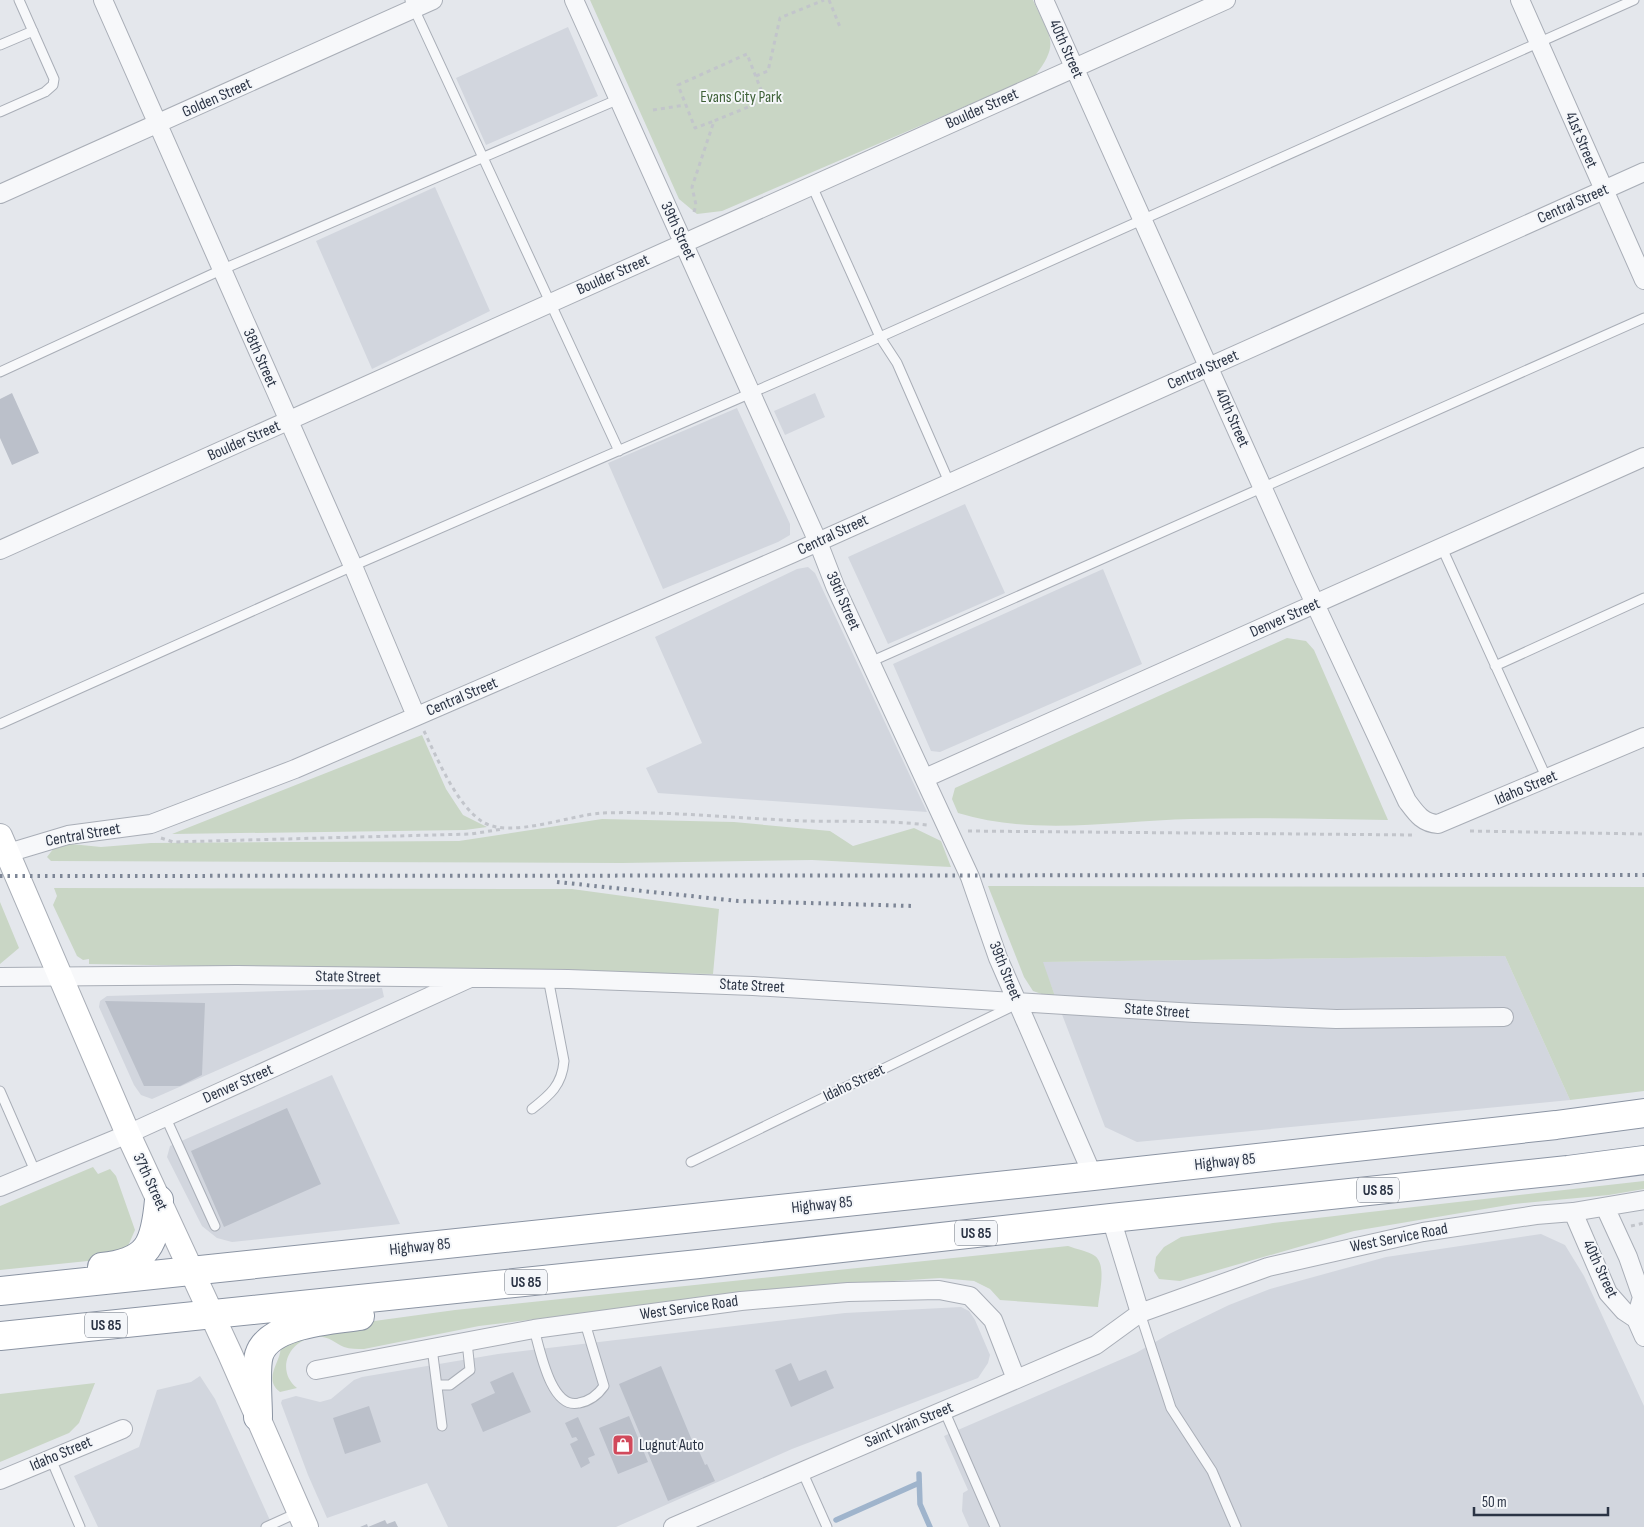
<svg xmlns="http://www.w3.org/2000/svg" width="1644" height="1527" viewBox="0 0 1644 1527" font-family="'Sofia Sans Condensed',sans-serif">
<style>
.built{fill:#d2d6de}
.green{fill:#c9d6c5}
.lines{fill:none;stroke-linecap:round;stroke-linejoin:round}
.stream{stroke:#9fb4cc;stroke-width:5.5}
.building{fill:#bbc0ca}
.service-casing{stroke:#a9aeb7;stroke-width:11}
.minor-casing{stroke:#a9aeb7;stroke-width:20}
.secondary-casing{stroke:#a9aeb7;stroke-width:26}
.trunk-casing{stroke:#8b94a3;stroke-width:30}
.path{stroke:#c2c5cb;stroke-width:3;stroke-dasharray:4 4;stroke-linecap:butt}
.service{stroke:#f7f8fa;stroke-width:9}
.minor{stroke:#f7f8fa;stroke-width:18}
.secondary{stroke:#fff;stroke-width:24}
.trunk{stroke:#fff;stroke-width:28}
.rail{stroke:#7d8696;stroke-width:4;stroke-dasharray:2.5 5;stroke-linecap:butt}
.labels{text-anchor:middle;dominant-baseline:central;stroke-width:4;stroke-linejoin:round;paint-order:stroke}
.shield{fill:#f4f6f9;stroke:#676e7b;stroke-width:1}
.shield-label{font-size:15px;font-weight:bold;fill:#2b3445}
.street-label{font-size:16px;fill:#2b3445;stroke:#f4f6f9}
.park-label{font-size:16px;fill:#3f6138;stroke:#f4f6f9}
.poi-label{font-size:16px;fill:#2b3445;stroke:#f4f6f9;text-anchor:start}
</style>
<rect width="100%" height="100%" fill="#e4e7ec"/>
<path class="built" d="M 568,27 L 598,96 L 486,145 L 456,78 Z
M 435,187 L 490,311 L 372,369 L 316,241 Z
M 815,393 L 825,417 L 785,435 L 774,411 Z
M 737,408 L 790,524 L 790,535 L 778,542 L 663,589 L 608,463 Z
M 965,504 L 1005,593 L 888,644 L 848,557 Z
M 808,567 L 815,573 L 927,812 L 658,793 L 646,768 L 702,743 L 655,637 L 797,569 Z
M 1103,569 L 1142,664 L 940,752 L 931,751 L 893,664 Z
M 1505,956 L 1570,1100 L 1137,1142 L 1105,1127 L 1042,962 Z
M 382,988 L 384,997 L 152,1099 L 141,1095 L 134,1085 L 99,1007 L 100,1001 L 107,996 Z
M 332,1075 L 400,1224 L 232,1242 L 217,1238 L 202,1226 L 167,1157 L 170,1146 Z
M 1541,1234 L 1565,1245 L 1584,1276 L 1644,1406 L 1644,1527 L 969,1527 L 962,1511 L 963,1493 L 968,1490 L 944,1436 L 1136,1353 L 1169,1334 L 1229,1305 L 1270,1289 L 1386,1257 Z
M 961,1307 L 969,1311 L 975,1320 L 990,1355 L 988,1363 L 978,1378 L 792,1449 L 616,1527 L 448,1527 L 427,1483 L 327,1518 L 308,1475 L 281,1403 L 282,1400 L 296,1396 L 320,1402 L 331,1399 L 354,1380 L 362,1377 L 498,1354 L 845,1313 Z
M 200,1376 L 215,1399 L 273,1527 L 98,1527 L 74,1476 L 139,1447 L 157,1390 L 191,1382 Z"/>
<path class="green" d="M 590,0 L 1033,0 C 1049,36 1062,42 1034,77 L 722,211 L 697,214 L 679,199 Z
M 1287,638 L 1306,641 L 1314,650 L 1388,820 C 1323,819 1257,817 1191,819 C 1115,821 1033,836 958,813 L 952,799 L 955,788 Z
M 422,735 L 446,789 L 463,815 L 487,827 L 465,830 L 172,834 Z
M 602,819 L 734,822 L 830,831 L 853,846 L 914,828 L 941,841 L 951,867 L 812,860 L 622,863 L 51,861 L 47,857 L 54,848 L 71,844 L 101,847 L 151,843 L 459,841 Z
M 988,886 L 1644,887 L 1644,1091 L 1570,1100 L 1505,956 L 1043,962 L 1056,999 L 1033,991 L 1024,977 Z
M 54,888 L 572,889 L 719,909 L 713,974 L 89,964 L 89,959 L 83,960 L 77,956 L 53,905 L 57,896 Z
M 0,902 L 19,948 L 0,964 Z
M 93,1167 L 98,1174 L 110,1169 L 116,1176 L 135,1230 L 128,1246 L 117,1258 L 0,1270 L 0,1206 Z
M 1644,1181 L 1644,1189 L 1609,1195 L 1514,1204 L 1354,1231 L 1180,1281 L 1159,1279 L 1154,1271 L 1156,1257 L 1164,1247 L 1181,1237 L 1273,1223 Z
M 1068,1246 C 1076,1249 1088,1251 1095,1256 C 1107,1265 1099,1294 1098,1307 L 1000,1300 L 990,1289 L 974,1281 L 940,1278 L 783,1288 L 479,1326 L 364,1349 C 357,1349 350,1349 344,1347 C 334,1342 327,1335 315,1337 C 289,1340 275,1370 297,1388 L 280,1392 C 261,1378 284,1359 280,1346 L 323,1328 L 455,1310 Z
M 95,1383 L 79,1423 L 69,1433 L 0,1462 L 0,1394 Z"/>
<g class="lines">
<path class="stream" d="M 919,1474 L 920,1504 L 930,1527
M 836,1520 L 919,1483"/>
</g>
<path class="building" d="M 12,393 L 39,453 L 12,465 L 0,438 L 0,399 Z
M 105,1001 L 205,1003 L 202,1075 L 180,1086 L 144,1086 Z
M 287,1108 L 321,1184 L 224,1227 L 191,1151 Z
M 791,1363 L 799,1381 L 826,1370 L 834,1388 L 791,1407 L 775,1370 Z
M 661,1366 L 696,1450 L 698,1449 L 705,1465 L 707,1464 L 715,1481 L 668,1501 L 619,1384 Z
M 513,1372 L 531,1412 L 483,1432 L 471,1404 L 495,1393 L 490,1382 Z
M 369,1406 L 381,1442 L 345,1454 L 333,1418 Z
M 629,1416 L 648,1462 L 618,1474 L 599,1428 Z
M 578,1417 L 595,1455 L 588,1458 L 590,1463 L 581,1468 L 570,1444 L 578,1440 L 576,1437 L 572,1438 L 565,1423 Z
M 385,1520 L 387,1524 L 395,1521 L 398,1527 L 360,1527 L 367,1524 L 368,1527 Z"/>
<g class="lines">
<g class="service-casing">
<path id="service" d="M 410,0 L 619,451
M 0,45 L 33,31
M 0,112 L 45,92 L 53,85 L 54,79 L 19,0
M 812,186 L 880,337 L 897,363 L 949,482
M 0,372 L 221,270 L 619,99
M 1442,548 L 1547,779
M 870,662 L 1644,318
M 1495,666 L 1644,598
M 0,724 L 353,566 L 880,337 L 1634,0
M 0,1091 L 35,1171
M 532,1109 C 550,1095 562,1085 564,1061 L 548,978
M 165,1116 L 215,1226
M 691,1162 L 1013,1006
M 1140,1313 L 1171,1408 L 1212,1471 L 1236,1527
M 534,1329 C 540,1350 551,1410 579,1403 C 590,1401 597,1396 604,1386 L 585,1323
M 432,1348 L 442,1426
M 437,1385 L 450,1385 L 470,1370 L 467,1342
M 944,1410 L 995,1527
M 51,1459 L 80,1527
M 802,1471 L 827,1527
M 266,1527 L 299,1512"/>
</g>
<g class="minor-casing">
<path id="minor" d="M 103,0 L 353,566 L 416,716
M 574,0 L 818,542 L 835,586 L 970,877 L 998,958 L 1093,1176
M 1044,0 L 1303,578 L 1407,801 C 1416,813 1422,823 1438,824 L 1644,737
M 1520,0 L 1644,280
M 0,194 L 433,0
M 0,550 L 1226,0
M 925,778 L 1644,457
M 8,853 L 68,835 L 151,824 L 295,769 L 791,554 L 1644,172
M 0,977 L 237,975 L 568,979 L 753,986 L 1195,1013 L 1336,1019 L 1504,1017
M 0,1187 L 128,1134 L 468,979
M 1605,1207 L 1628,1257 L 1642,1297 L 1636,1319
M 1573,1212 L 1608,1293 L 1624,1311 L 1636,1319 L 1644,1337
M 1111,1218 L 1140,1313
M 316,1370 L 534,1329 L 741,1301 L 848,1292 L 939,1290 L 970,1296 L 993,1320 L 1016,1379
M 0,1480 L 123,1429
M 673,1527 L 1096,1345 L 1140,1313 L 1268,1267 L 1423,1232 L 1536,1215 L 1573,1212 L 1644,1200"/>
</g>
<g class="secondary-casing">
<path id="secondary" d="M 0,836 L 128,1134 L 230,1354 L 306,1527"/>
</g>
<g class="trunk-casing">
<path id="trunk" d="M 102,1267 C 149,1262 155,1244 159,1200
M 0,1291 L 1093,1176 L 1556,1125 L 1644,1113
M 0,1336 L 699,1264 L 1111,1218 L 1568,1170 L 1644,1160
M 258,1417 C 258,1402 255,1368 259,1355 C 269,1323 333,1320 360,1316"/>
</g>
<path class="path" d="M 829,0 L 840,27
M 756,76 L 768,71 L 780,18 L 824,0
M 653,110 L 685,105
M 694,212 L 696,205 L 692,187 L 714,121 L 765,100 L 747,54 L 678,85 L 695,128 L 714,121
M 424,731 C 437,758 457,806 483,822 C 510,839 570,815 602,813 C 662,811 723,817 783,820 C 831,823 879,819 927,825
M 968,831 L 1416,835
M 1470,831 L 1644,834
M 161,838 L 173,842 L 471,834 L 503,829
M 1631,1226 L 1644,1223"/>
<use href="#service" class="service"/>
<use href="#minor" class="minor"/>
<use href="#secondary" class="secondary"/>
<use href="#trunk" class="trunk"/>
<path class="rail" d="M 0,876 L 1644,875
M 557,882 L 738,901 L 913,906"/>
</g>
<defs>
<g id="shop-square" transform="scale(1.125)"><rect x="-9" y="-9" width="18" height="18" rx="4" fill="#d1495b" stroke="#f4f6f9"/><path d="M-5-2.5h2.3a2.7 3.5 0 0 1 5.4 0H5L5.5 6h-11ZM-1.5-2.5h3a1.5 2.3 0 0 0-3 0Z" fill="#fff"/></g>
</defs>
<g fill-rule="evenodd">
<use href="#shop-square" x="623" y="1445"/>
</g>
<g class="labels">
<g class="shield">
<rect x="1357" y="1177.5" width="42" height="25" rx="4"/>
<rect x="955" y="1220.5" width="42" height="25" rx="4"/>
<rect x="505" y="1269.5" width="42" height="25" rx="4"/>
<rect x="85" y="1312.5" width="42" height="25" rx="4"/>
</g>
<g class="shield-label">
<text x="1378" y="1190">US 85</text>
<text x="976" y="1233">US 85</text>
<text x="526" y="1282">US 85</text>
<text x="106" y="1325">US 85</text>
</g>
<g class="street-label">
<text transform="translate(1066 49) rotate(66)">40th Street</text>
<text transform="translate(217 98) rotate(-24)">Golden Street</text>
<text transform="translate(982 109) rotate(-24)">Boulder Street</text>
<text transform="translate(1581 140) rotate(67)">41st Street</text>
<text transform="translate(1573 204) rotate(-24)">Central Street</text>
<text transform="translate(678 231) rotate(65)">39th Street</text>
<text transform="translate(613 275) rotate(-24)">Boulder Street</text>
<text transform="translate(260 358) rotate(66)">38th Street</text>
<text transform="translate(1203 370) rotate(-24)">Central Street</text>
<text transform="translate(1232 418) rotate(66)">40th Street</text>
<text transform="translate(244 441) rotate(-24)">Boulder Street</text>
<text transform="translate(833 535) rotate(-25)">Central Street</text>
<text transform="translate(843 601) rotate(66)">39th Street</text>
<text transform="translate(1285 618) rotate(-24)">Denver Street</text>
<text transform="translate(462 697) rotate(-23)">Central Street</text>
<text transform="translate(1526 788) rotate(-23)">Idaho Street</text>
<text transform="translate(83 835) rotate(-10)">Central Street</text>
<text transform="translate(1005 971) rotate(68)">39th Street</text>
<text transform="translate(348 977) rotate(1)">State Street</text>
<text transform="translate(752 986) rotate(3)">State Street</text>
<text transform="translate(1157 1011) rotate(4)">State Street</text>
<text transform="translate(854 1083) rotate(-26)">Idaho Street</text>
<text transform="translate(238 1084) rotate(-24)">Denver Street</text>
<text transform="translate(1225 1162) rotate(-6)">Highway 85</text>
<text transform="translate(150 1182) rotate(65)">37th Street</text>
<text transform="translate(822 1205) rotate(-6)">Highway 85</text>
<text transform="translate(1399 1238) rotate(-11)">West Service Road</text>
<text transform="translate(420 1247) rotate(-6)">Highway 85</text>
<text transform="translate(1600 1269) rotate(65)">40th Street</text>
<text transform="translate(689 1308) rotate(-8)">West Service Road</text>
<text transform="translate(909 1425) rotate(-23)">Saint Vrain Street</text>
<text transform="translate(61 1454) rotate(-23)">Idaho Street</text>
</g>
<g class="park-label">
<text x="741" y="97">Evans City Park</text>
</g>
<g class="poi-label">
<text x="639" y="1445">Lugnut Auto</text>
</g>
</g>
<path d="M1474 1507v8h134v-8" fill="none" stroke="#2b3445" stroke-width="2.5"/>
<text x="1482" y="1507" font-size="15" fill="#2b3445" stroke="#f4f6f9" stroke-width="4" paint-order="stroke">50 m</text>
</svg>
